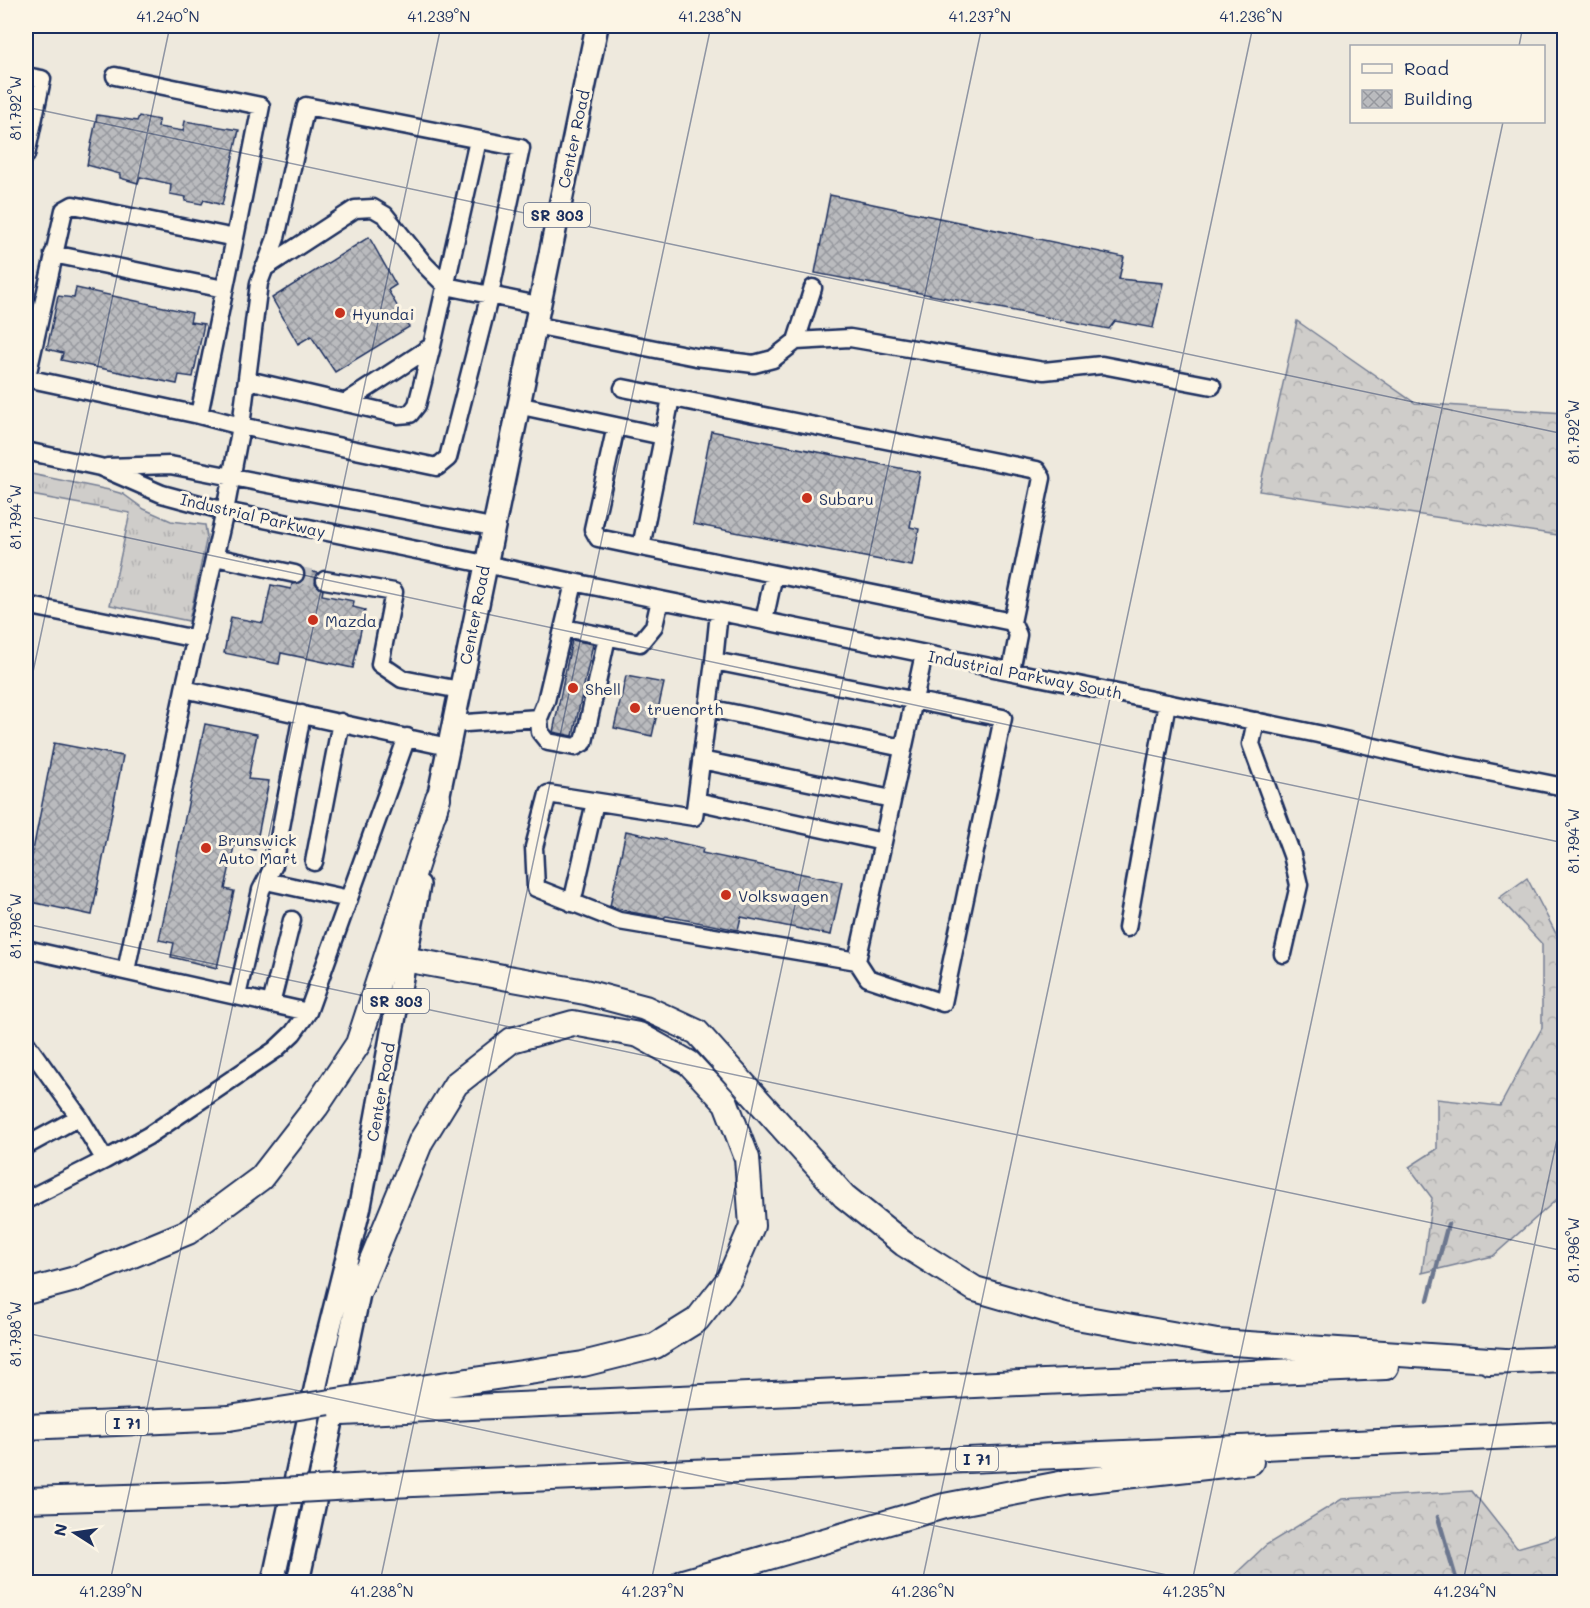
<svg xmlns="http://www.w3.org/2000/svg" width="1590" height="1608" viewBox="0 0 1590 1608" font-family="Mali,sans-serif">
<style>
.grass{fill:url(#grass-tufts);stroke:#757e94;stroke-width:1.5}
.forest{fill:url(#forest-crowns);stroke:#757e94;stroke-width:1.5}
.lines{fill:none;stroke-linecap:round;stroke-linejoin:round}
.stream{stroke:#6c778f;stroke-width:4.5}
.building{fill:url(#building-cross-hatch);stroke:#1b2f5e;stroke-width:1.5}
.minor-tunnel{stroke:#c4c4c4;stroke-width:16;stroke-dasharray:16 8;stroke-linecap:butt}
.minor-casing{stroke:#1b2f5e;stroke-width:21}
.major-casing{stroke:#1b2f5e;stroke-width:26}
.highway-casing{stroke:#1b2f5e;stroke-width:28}
.minor{stroke:#fcf5e5;stroke-width:16}
.major{stroke:#fcf5e5;stroke-width:21}
.highway{stroke:#fcf5e5;stroke-width:24}
.highway-bridge-casing{stroke:#1b2f5e;stroke-width:28;stroke-linecap:butt}
.highway-bridge{stroke:#fcf5e5;stroke-width:24}
.ticks{fill:none;stroke:#1b2f5e;stroke-width:1.5;stroke-opacity:0.45}
.poi-dot{fill:#c8321e;stroke:#fcf5e5;stroke-width:2}
.labels{text-anchor:middle;dominant-baseline:central;stroke-width:6;stroke-linejoin:round;paint-order:stroke}
.shield{fill:#fcf5e5;stroke:#5e6a86;stroke-width:1.5}
.shield-label{font-size:15px;font-weight:bold;fill:#1b2f5e}
.street-label{font-size:16px;fill:#1b2f5e;stroke:#fcf5e5}
.poi-label{font-size:16px;fill:#1b2f5e;stroke:#fcf5e5;text-anchor:start}
.neatline{fill:none;stroke:#1b2f5e;stroke-width:2}
.ticks-label{font-size:15px;text-anchor:middle;fill:#1b2f5e}
</style>
<defs>
<pattern id="grass-tufts" width="24" height="20" patternUnits="userSpaceOnUse" patternTransform="scale(1.5)"><rect width="24" height="20" fill="#cfcdca"/><path d="M3 7l-1-3M5 7V3M7 7l1-3M15 17l-1-3M17 17v-4M19 17l1-3" fill="none" stroke="#b1b0b0"/></pattern>
<pattern id="forest-crowns" width="20" height="18" patternUnits="userSpaceOnUse" patternTransform="scale(1.5)"><rect width="20" height="18" fill="#cfcdca"/><path d="M2 6a3 3 0 1 1 6 0M12 15a3 3 0 1 1 6 0" fill="none" stroke="#b1b0b0"/></pattern>
<pattern id="building-cross-hatch" width="8" height="8" patternUnits="userSpaceOnUse" patternTransform="scale(1.5)"><rect width="8" height="8" fill="#babbbe"/><path d="M0 0l8 8M0 8l8-8" fill="none" stroke="#96989e"/></pattern>
</defs>
<rect width="100%" height="100%" fill="#eee9dd"/>
<filter id="ink" filterUnits="userSpaceOnUse"><feTurbulence type="fractalNoise" baseFrequency=".0167" numOctaves="2"/><feDisplacementMap in="SourceGraphic" scale="12" xChannelSelector="R" yChannelSelector="G"/><feConvolveMatrix kernelMatrix="1 2 1 2 8 2 1 2 1" color-interpolation-filters="sRGB"/></filter>
<g filter="url(#ink)">
<path class="grass" d="M 26,473 L 109,490 L 123,494 L 144,509 L 171,521 L 205,525 L 207,536 L 189,621 L 110,605 L 130,513 L 26,494 Z"/>
<path class="forest" d="M 1297,321 L 1415,403 L 1564,413 L 1564,536 L 1259,491 Z
M 1527,878 L 1564,949 L 1564,1193 L 1493,1256 L 1422,1273 L 1432,1198 L 1409,1167 L 1437,1149 L 1437,1099 L 1500,1106 L 1542,1028 L 1542,944 L 1499,898 Z
M 1472,1491 L 1517,1548 L 1564,1534 L 1564,1582 L 1227,1582 L 1266,1545 L 1342,1499 Z"/>
<g class="lines">
<path class="stream" d="M 1428,1300 L 1448,1224
M 1438,1517 L 1457,1582"/>
</g>
<path class="building" d="M 97,115 L 137,121 L 139,116 L 159,120 L 158,127 L 183,131 L 185,121 L 239,130 L 222,205 L 204,200 L 202,204 L 185,201 L 186,197 L 170,194 L 171,184 L 140,177 L 138,183 L 120,178 L 120,174 L 87,165 Z
M 830,195 L 1124,257 L 1119,279 L 1163,283 L 1153,328 L 1115,321 L 1109,329 L 815,273 Z
M 369,237 L 396,285 L 388,290 L 409,327 L 335,372 L 311,336 L 298,344 L 272,298 Z
M 76,288 L 192,313 L 190,322 L 204,324 L 193,377 L 179,375 L 177,384 L 61,360 L 63,353 L 47,349 L 58,296 L 74,298 Z
M 711,431 L 920,472 L 910,527 L 919,529 L 912,566 L 693,524 Z
M 304,570 L 318,573 L 315,583 L 323,590 L 322,595 L 354,601 L 353,607 L 365,610 L 353,668 L 281,653 L 279,664 L 224,653 L 231,617 L 263,623 L 271,585 L 291,589 L 292,584 L 303,581 Z
M 572,640 L 593,644 L 573,736 L 553,732 Z
M 626,676 L 664,683 L 652,736 L 614,728 Z
M 205,724 L 257,734 L 248,779 L 269,781 L 255,850 L 234,846 L 225,889 L 234,891 L 217,968 L 171,957 L 174,943 L 159,940 Z
M 54,743 L 123,756 L 92,915 L 26,901 L 26,886 Z
M 626,831 L 703,848 L 702,853 L 842,882 L 831,935 L 741,917 L 738,930 L 666,916 L 664,918 L 630,912 L 610,906 Z"/>
<g class="lines">
<path class="minor-tunnel" d="M 295,574 L 325,580"/>
<g class="minor-casing">
<path id="minor" d="M 26,76 L 42,79 L 26,155
M 115,76 L 261,106 L 235,238
M 53,254 L 224,289
M 263,269 L 355,209 L 373,208 L 385,215 L 425,265 L 446,286 L 538,305
M 534,325 L 696,357 L 754,364 L 773,359 L 796,341 L 813,288
M 796,341 L 850,338 L 1044,371 L 1102,365 L 1212,386
M 248,380 L 398,415 L 410,414 L 417,405 L 432,346 L 478,140
M 26,381 L 64,210 L 73,205 L 235,238 L 199,415 L 26,378
M 623,388 L 1037,470 L 1042,478 L 1012,622 L 1018,635 L 1011,671
M 671,398 L 641,547 L 1012,622
M 345,403 L 432,346
M 517,405 L 663,436
M 616,426 L 593,529 L 598,538 L 641,547
M 26,451 L 100,467 L 162,494 L 225,511 L 1318,734 L 1448,764 L 1564,787
M 107,467 L 170,465 L 492,527
M 215,557 L 295,574
M 325,580 L 394,592 L 380,664 L 402,679 L 460,690
M 26,605 L 196,639
M 764,621 L 774,574
M 564,628 L 640,643 L 654,626 L 660,600
M 714,661 L 719,612
M 184,689 L 225,511 L 241,426 L 437,467 L 448,458 L 490,294 L 521,148 L 306,106 L 276,238 L 259,283 L 241,426 L 199,415
M 708,708 L 903,748
M 539,718 L 540,732 L 548,742 L 575,747 L 584,742 L 607,637
M 1256,721 L 1251,744 L 1292,855 L 1299,885 L 1283,954
M 452,724 L 539,718 L 546,701 L 574,583
M 701,760 L 892,799
M 696,801 L 883,842
M 314,862 L 341,722
M 266,881 L 349,899
M 572,903 L 595,802
M 1127,928 L 1167,703
M 26,949 L 308,1012 L 407,737
M 857,961 L 619,921 L 536,888 L 534,847 L 548,794 L 694,817 L 714,661 L 1003,718 L 943,1003 L 868,978 L 857,961 C 879,858 902,756 924,654
M 126,971 L 184,689 L 448,747
M 237,996 L 261,890 L 274,865 L 302,714
M 271,1004 L 292,920
M 26,1043 L 79,1117 L 105,1160 L 148,1136 L 275,1050 L 293,1033 L 308,1012
M 26,1146 L 79,1117
M 26,1200 L 105,1160"/>
</g>
<g class="major-casing">
<path id="major" d="M 435,813 L 597,26
M 273,1582 L 321,1362 L 360,1206 L 419,885
M 298,1582 L 360,1289 L 361,1273"/>
</g>
<g class="highway-casing">
<path id="highway" d="M 404,959 L 585,992 L 645,1008 L 697,1032 L 844,1196 L 904,1244 L 975,1289 L 1065,1315 L 1217,1342 L 1505,1361
M 360,1289 L 421,1141 L 456,1084 L 512,1040 L 573,1023 L 639,1035 L 689,1063 L 726,1103 L 747,1158 L 752,1226 L 729,1279 L 697,1320 L 655,1346 L 583,1364 L 407,1390
M 26,1292 L 75,1279 L 188,1232 L 261,1178 L 316,1107 L 358,1044 L 438,798
M 1489,1362 L 1564,1359
M 405,1410 L 1386,1367
M 26,1427 L 229,1418
M 390,1485 L 1564,1434
M 26,1500 L 226,1494
M 683,1582 L 944,1506 L 1070,1482 L 1251,1462"/>
</g>
<use href="#minor" class="minor"/>
<use href="#major" class="major"/>
<use href="#highway" class="highway"/>
<g class="highway-bridge-casing">
<path id="highway-bridge" d="M 342,1413 L 405,1410
M 229,1418 L 407,1390
M 226,1494 L 390,1485"/>
</g>
<use href="#highway-bridge" class="highway-bridge"/>
</g>
</g>
<path class="ticks" d="M 1519,46 L 1523,26M 26,107 L 1564,434M 26,516 L 1564,843M 26,705 L 170,26M 26,924 L 1564,1251M 26,1333 L 1200,1582M 110,1582 L 441,26M 380,1582 L 711,26M 651,1582 L 982,26M 922,1582 L 1253,26M 1192,1582 L 1503,122M 1463,1582 L 1564,1106"/>
<g class="poi-dot">
<circle cx="340" cy="313" r="6"/>
<circle cx="807" cy="498" r="6"/>
<circle cx="313" cy="620" r="6"/>
<circle cx="573" cy="688" r="6"/>
<circle cx="635" cy="708" r="6"/>
<circle cx="206" cy="848" r="6"/>
<circle cx="726" cy="895" r="6"/>
</g>
<g class="labels">
<g class="shield">
<rect x="524" y="203" width="66" height="24" rx="4.5"/>
<rect x="363" y="989" width="66" height="24" rx="4.5"/>
<rect x="106" y="1411" width="42" height="24" rx="4.5"/>
<rect x="956" y="1447" width="42" height="24" rx="4.5"/>
</g>
<g class="shield-label">
<text x="557" y="215">SR 303</text>
<text x="396" y="1001">SR 303</text>
<text x="127" y="1423">I 71</text>
<text x="977" y="1459">I 71</text>
</g>
<g class="street-label">
<text transform="translate(573 139) rotate(-78)">Center Road</text>
<text transform="translate(253 515) rotate(13)">Industrial Parkway</text>
<text transform="translate(474 615) rotate(-79)">Center Road</text>
<text transform="translate(1025 674) rotate(11)">Industrial Parkway South</text>
<text transform="translate(380 1092) rotate(-80)">Center Road</text>
</g>
<g class="poi-label">
<text x="352" y="313">Hyundai</text>
<text x="819" y="498">Subaru</text>
<text x="325" y="620">Mazda</text>
<text x="585" y="688">Shell</text>
<text x="647" y="708">truenorth</text>
<text x="218" y="839">Brunswick<tspan x="218" dy="18">Auto Mart</tspan></text>
<text x="738" y="895">Volkswagen</text>
</g>
</g>
<rect width="1590" height="1608" fill="none" stroke="#fcf5e5" stroke-width="66"/>
<rect x="1350" y="45" width="195" height="78" fill="#fcf5e5" stroke="#a2a6af" stroke-width="1.5"/>
<rect x="1362" y="64" width="30" height="9" fill="#fcf5e5" stroke="#a2a6af" stroke-width="1.5"/>
<text x="1404" y="75" font-size="18" fill="#1b2f5e">Road</text>
<rect x="1362" y="90" width="30" height="18" fill="url(#building-cross-hatch)" stroke="#a2a6af" stroke-width="1.5"/>
<text x="1404" y="105" font-size="18" fill="#1b2f5e">Building</text>
<g transform="translate(75 1533) rotate(282)" stroke="#fcf5e5" stroke-width="4.5" paint-order="stroke">
<path d="M0-4.5L10 22L0 15L-10 22Z" fill="#1b2f5e"/>
<text y="-9" font-size="16" font-weight="bold" text-anchor="middle" fill="#1b2f5e">N</text>
</g>
<rect x="33" y="33" width="1524" height="1542" class="neatline"/>
<g class="ticks-label">
<text x="168" y="22">41.240°N</text>
<text x="439" y="22">41.239°N</text>
<text x="710" y="22">41.238°N</text>
<text x="980" y="22">41.237°N</text>
<text x="1251" y="22">41.236°N</text>
<text transform="translate(16 108) rotate(-90)" y="5">81.792°W</text>
<text transform="translate(1574 432) rotate(-90)" y="5">81.792°W</text>
<text transform="translate(16 517) rotate(-90)" y="5">81.794°W</text>
<text transform="translate(1574 841) rotate(-90)" y="5">81.794°W</text>
<text transform="translate(16 926) rotate(-90)" y="5">81.796°W</text>
<text transform="translate(1574 1250) rotate(-90)" y="5">81.796°W</text>
<text transform="translate(16 1334) rotate(-90)" y="5">81.798°W</text>
<text x="111" y="1597">41.239°N</text>
<text x="382" y="1597">41.238°N</text>
<text x="653" y="1597">41.237°N</text>
<text x="923" y="1597">41.236°N</text>
<text x="1194" y="1597">41.235°N</text>
<text x="1465" y="1597">41.234°N</text>
</g>
</svg>
